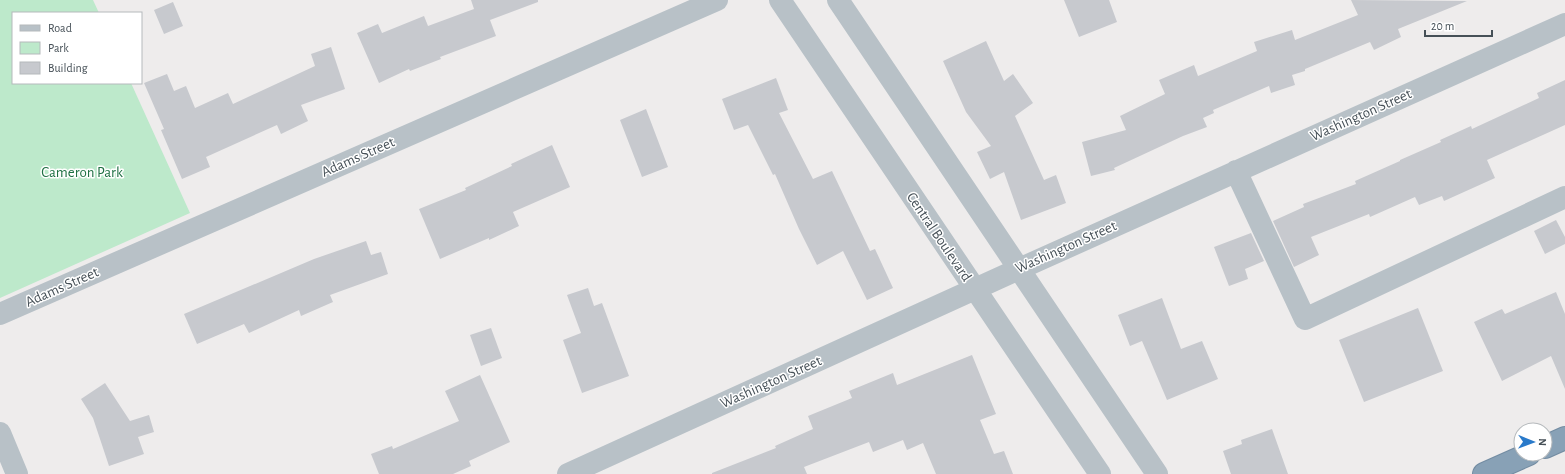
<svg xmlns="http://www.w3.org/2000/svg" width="1565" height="474" viewBox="0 0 1565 474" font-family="'Alegreya Sans',sans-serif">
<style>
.green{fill:#bde9cb}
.building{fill:#c7c9ce}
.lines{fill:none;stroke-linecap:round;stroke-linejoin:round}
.highway-casing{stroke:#738ca2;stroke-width:24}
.minor{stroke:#b8c1c7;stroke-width:22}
.highway{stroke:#88a1b6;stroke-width:22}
.labels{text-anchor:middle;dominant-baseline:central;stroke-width:3;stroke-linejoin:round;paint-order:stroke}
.street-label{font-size:15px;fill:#465057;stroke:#fff}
.park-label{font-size:15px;fill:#1f7043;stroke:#fff}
</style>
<rect width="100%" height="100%" fill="#eeecec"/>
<path class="green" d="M 0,0 L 93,0 L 99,13 L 13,13 L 13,83 L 131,83 L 190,213 L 0,298 Z"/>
<path class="building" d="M 471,0 L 538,0 L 538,2 L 490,20 L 496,36 L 440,57 L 441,59 L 410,71 L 409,69 L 379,83 L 357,33 L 378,24 L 382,33 L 424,16 L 428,26 L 474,9 Z
M 1064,0 L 1109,0 L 1117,22 L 1079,37 Z
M 1351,0 L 1467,1 L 1398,29 L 1401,37 L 1374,50 L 1370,42 L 1305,69 L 1305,71 L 1292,75 L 1295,85 L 1271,93 L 1269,86 L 1213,110 L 1214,113 L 1203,118 L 1207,127 L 1183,136 L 1114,168 L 1115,170 L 1091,176 L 1082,142 L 1126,130 L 1120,116 L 1165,94 L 1159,80 L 1194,65 L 1198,76 L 1257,51 L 1254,42 L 1292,30 L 1295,40 L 1358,15 Z
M 173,2 L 183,26 L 164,34 L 154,10 Z
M 986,41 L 1004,81 L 1013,74 L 1033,103 L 1015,116 L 1044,180 L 1056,175 L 1066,203 L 1021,220 L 1004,172 L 990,179 L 977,152 L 991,146 L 966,112 L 943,61 Z
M 331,47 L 345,89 L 301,105 L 308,121 L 281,134 L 277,125 L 206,157 L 210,167 L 182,179 L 161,130 L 164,129 L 144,83 L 167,74 L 174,91 L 186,86 L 195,108 L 228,93 L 233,104 L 315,66 L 311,54 Z
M 776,78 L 788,110 L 779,113 L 813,179 L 832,171 L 870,251 L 875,249 L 893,288 L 867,300 L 843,251 L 817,265 L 799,229 L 775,174 L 773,175 L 748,125 L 734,130 L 722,99 Z
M 1565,80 L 1565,125 L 1487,160 L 1495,178 L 1444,201 L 1442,196 L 1419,205 L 1415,197 L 1370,217 L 1369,214 L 1311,237 L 1319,255 L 1294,267 L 1273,221 L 1304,207 L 1303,204 L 1356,184 L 1355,181 L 1400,161 L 1400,160 L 1441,142 L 1440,140 L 1471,126 L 1472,129 L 1539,98 L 1537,93 Z
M 646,109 L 668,167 L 642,177 L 620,120 Z
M 552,145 L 570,187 L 513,212 L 519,226 L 489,240 L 489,238 L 440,259 L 419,209 L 466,190 L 465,188 L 512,166 L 511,164 Z
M 1556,220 L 1565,237 L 1565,244 L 1545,254 L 1534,231 Z
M 1251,233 L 1264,261 L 1245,269 L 1248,279 L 1229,286 L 1214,247 Z
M 366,241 L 371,255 L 381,252 L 388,274 L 330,295 L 333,302 L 301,316 L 299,310 L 249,333 L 244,324 L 197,344 L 184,314 L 314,259 Z
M 588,288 L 594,306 L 602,303 L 629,376 L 582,393 L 563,340 L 581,333 L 567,295 Z
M 1556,292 L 1565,314 L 1565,389 L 1551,356 L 1502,381 L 1474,322 L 1502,309 L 1505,314 Z
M 1162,298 L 1181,349 L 1202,341 L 1218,379 L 1167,400 L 1142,341 L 1130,346 L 1118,315 Z
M 1418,308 L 1443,371 L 1364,402 L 1339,340 Z
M 491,328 L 502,358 L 481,366 L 470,335 Z
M 972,355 L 996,414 L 980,420 L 994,454 L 1004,451 L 1013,474 L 936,474 L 923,443 L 907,450 L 903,440 L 873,452 L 869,442 L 804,467 L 807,474 L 712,474 L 712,473 L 776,448 L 775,446 L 813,429 L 808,416 L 852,398 L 849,391 L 893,373 L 897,385 Z
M 480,375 L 510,442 L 469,461 L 471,466 L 453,474 L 379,474 L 371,454 L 392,446 L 393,449 L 459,421 L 445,391 Z
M 105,383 L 130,421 L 149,415 L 154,432 L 138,437 L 144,454 L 109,466 L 93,418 L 81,399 Z
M 1272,429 L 1288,474 L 1231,474 L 1223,451 L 1242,444 L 1241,440 Z"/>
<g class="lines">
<g class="highway-casing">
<path id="highway" d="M 1545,447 L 1565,438
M 1484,474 L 1529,454"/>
</g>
<path class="minor" d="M 780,0 L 1100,474
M 838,0 L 1157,474
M 1236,171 L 1305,319 L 1565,197
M 0,314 L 717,0
M 0,433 L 17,474
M 568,474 L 1019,269 L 1565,24"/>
<use href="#highway" class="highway"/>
</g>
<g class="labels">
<g class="street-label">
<text transform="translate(1361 115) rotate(-24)">Washington Street</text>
<text transform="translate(358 157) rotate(-24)">Adams Street</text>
<text transform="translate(939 237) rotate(56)">Central Boulevard</text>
<text transform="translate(1066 247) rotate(-24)">Washington Street</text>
<text transform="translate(62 287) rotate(-24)">Adams Street</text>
<text transform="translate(771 382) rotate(-24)">Washington Street</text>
</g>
<g class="park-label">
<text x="82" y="172">Cameron Park</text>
</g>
</g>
<rect x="12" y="12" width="130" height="72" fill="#ffffff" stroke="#b5b9bc"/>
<rect x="20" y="25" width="20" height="6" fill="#b8c1c7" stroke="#b5b9bc"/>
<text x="48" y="32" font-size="12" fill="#465057">Road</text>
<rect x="20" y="42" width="20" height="12" fill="#bde9cb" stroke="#b5b9bc"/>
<text x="48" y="52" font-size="12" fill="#465057">Park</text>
<rect x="20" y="62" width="20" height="12" fill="#c7c9ce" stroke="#b5b9bc"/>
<text x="48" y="72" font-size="12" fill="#465057">Building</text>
<g transform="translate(1533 442) rotate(91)"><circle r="19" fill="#ffffff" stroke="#b5b9bc"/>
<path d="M0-3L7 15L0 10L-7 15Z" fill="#2a7aca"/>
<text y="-6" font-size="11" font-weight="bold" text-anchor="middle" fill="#465057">N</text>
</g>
<path d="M1425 30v6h67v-6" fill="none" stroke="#465057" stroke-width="2"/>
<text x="1431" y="30" font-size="12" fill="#465057" stroke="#ffffff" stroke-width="3" paint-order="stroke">20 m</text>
</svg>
